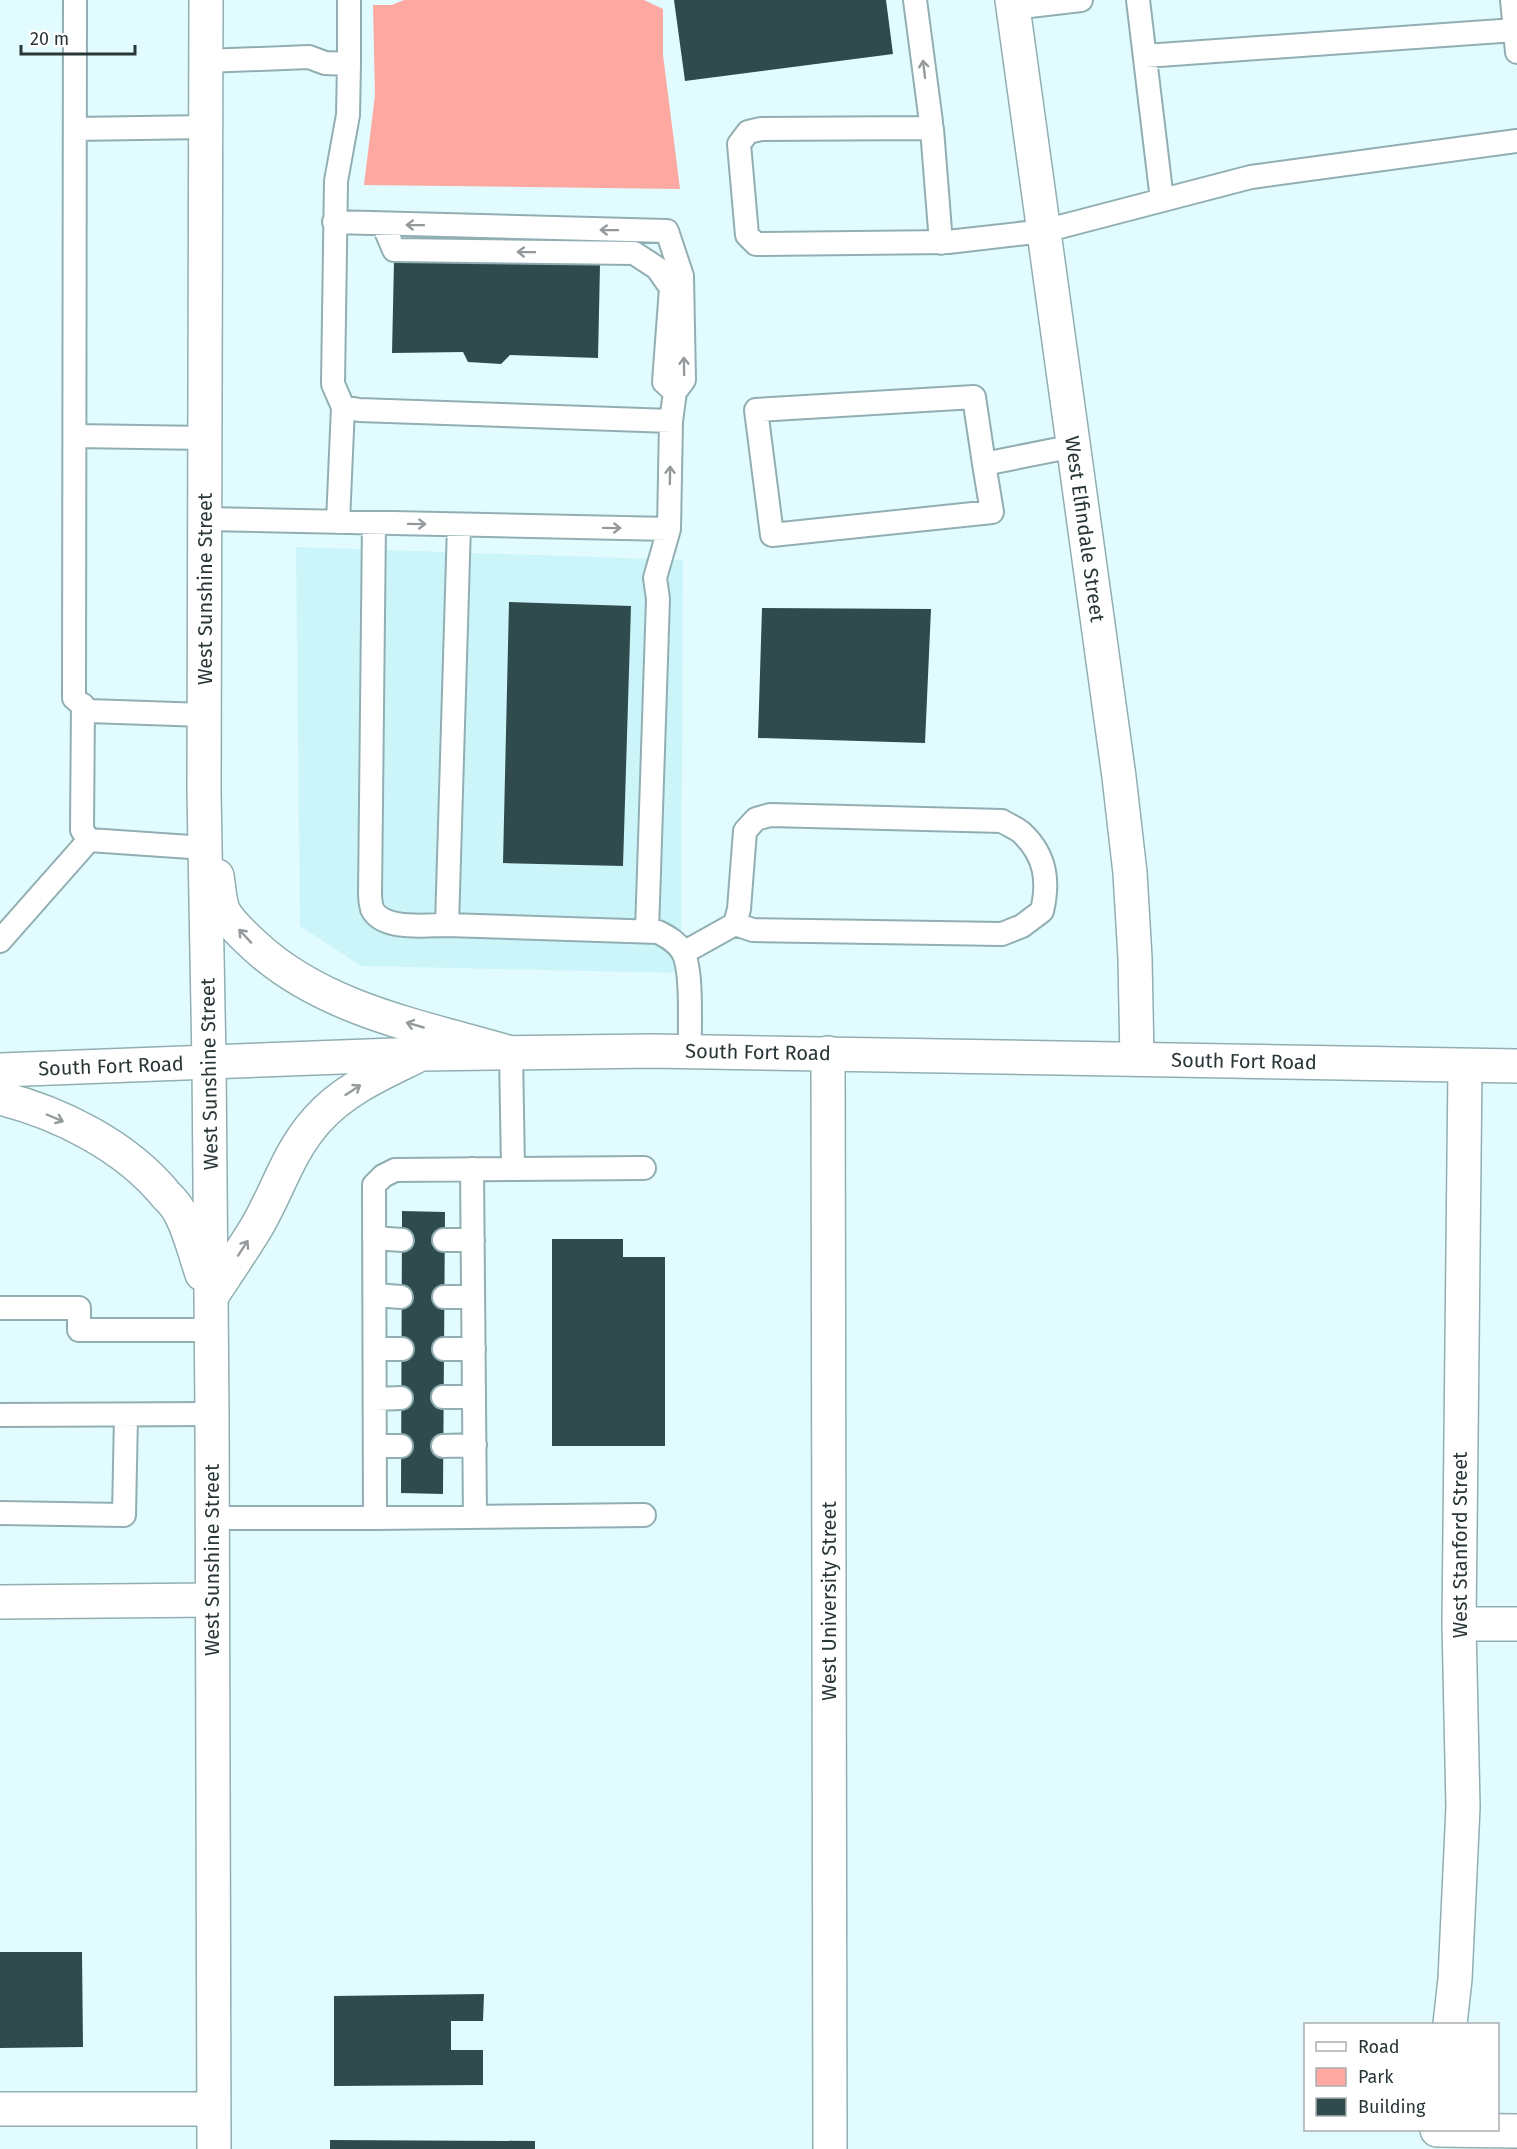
<svg xmlns="http://www.w3.org/2000/svg" width="1517" height="2149" viewBox="0 0 1517 2149" font-family="'Fira Sans',sans-serif">
<style>
.built{fill:#ccf5fa}
.green{fill:#fda8a1}
.building{fill:#304b4e}
.lines{fill:none;stroke-linecap:round;stroke-linejoin:round}
.service-casing{stroke:#91afb2;stroke-width:26}
.minor-casing{stroke:#91afb2;stroke-width:36}
.tertiary-casing{stroke:#91afb2;stroke-width:36}
.primary-casing{stroke:#91afb2;stroke-width:36}
.service{stroke:#fff;stroke-width:22}
.minor{stroke:#fff;stroke-width:33}
.tertiary{stroke:#fff;stroke-width:33}
.primary{stroke:#fff;stroke-width:33}
.oneway{stroke:#949a9b}
.labels{text-anchor:middle;dominant-baseline:central;stroke-width:6;stroke-linejoin:round;paint-order:stroke}
.street-label{font-size:20px;fill:#293637;stroke:#fff}
</style>
<rect width="100%" height="100%" fill="#e2fbfe"/>
<path class="built" d="M 296,547 L 683,560 L 681,973 L 361,966 L 300,926 Z"/>
<path class="green" d="M 404,0 L 644,0 L 663,9 L 663,55 L 680,189 L 364,185 L 375,95 L 373,5 L 392,5 Z"/>
<path class="building" d="M 674,0 L 886,0 L 893,54 L 685,81 Z
M 394,261 L 600,265 L 598,358 L 510,355 L 501,364 L 468,362 L 463,352 L 392,353 Z
M 509,602 L 631,606 L 623,866 L 503,863 Z
M 762,608 L 931,609 L 925,743 L 758,738 Z
M 402,1211 L 445,1212 L 443,1494 L 401,1493 Z
M 552,1239 L 623,1239 L 623,1257 L 665,1257 L 665,1446 L 552,1446 Z
M 0,1952 L 82,1952 L 83,2047 L 0,2048 Z
M 484,1994 L 483,2021 L 451,2021 L 451,2050 L 483,2050 L 483,2085 L 334,2086 L 334,1996 Z
M 330,2140 L 535,2141 L 535,2149 L 330,2149 Z"/>
<g class="lines">
<g class="service-casing">
<path id="service" d="M 75,0 L 74,698 L 89,711 L 204,715
M 915,0 L 931,122 L 928,126
M 1138,0 L 1162,200
M 1512,0 L 1517,52
M 1014,8 L 1081,0
M 1145,56 L 1515,30
M 206,61 L 309,57 L 325,63 L 349,64 L 348,115 L 336,181 L 333,384 L 343,407 L 359,410 L 671,421
M 349,64 L 349,0
M 928,126 L 923,128 L 761,129 L 748,132 L 739,144 L 747,235 L 756,244 L 948,242 L 1044,231 L 1251,177 L 1517,141
M 928,126 L 932,129 L 941,243
M 75,129 L 206,127
M 334,222 L 667,231 L 682,276 L 684,380 L 675,392 L 671,421 L 669,529 L 655,578 L 658,599 L 647,931
M 383,224 L 394,250 L 634,253 L 657,268 L 671,288 L 664,382 L 675,392
M 75,436 L 206,438
M 984,464 L 992,512 L 772,535 L 756,410 L 974,397 L 984,464 L 1074,446
M 206,519 L 669,529
M 338,522 L 343,407
M 374,523 L 370,895 C 370,899 371,905 372,909 C 383,931 426,925 447,925
M 459,525 L 447,925 L 658,932 C 668,937 677,942 683,952 C 693,972 689,1028 690,1052
M 83,705 L 82,830 L 89,840 L 205,848
M 0,941 L 89,840
M 683,953 L 735,924 L 739,909 L 745,831 L 756,819 L 770,815 L 1002,821 C 1008,825 1017,828 1022,833 C 1046,856 1049,881 1042,911 L 1022,926 L 1002,934 L 753,930 L 735,924
M 472,1169 L 475,1517
M 513,1169 L 644,1168
M 374,1238 L 402,1240
M 444,1240 L 473,1240
M 375,1295 L 401,1297
M 444,1297 L 473,1297
M 0,1308 L 79,1308 L 79,1330 L 211,1330
M 375,1349 L 402,1349
M 444,1349 L 474,1349
M 443,1397 L 474,1397
M 375,1399 L 401,1398
M 0,1415 L 212,1414
M 375,1446 L 401,1446
M 443,1446 L 475,1445
M 0,1513 L 124,1515 L 126,1415
M 212,1518 L 375,1518 L 374,1185 L 383,1176 L 395,1170 L 513,1169 L 511,1053
M 375,1518 L 644,1515"/>
</g>
<g class="minor-casing">
<path id="minor" d="M 1012,0 L 1119,777 L 1130,873 L 1135,958 L 1137,1059
M 828,1053 L 830,2149
M 0,1602 L 212,1600
M 1459,1624 L 1517,1624
M 1450,2024 L 1455,1979 L 1463,1807 L 1459,1624 L 1465,1066
M 0,2109 L 213,2109
M 1437,2130 L 1517,2131"/>
</g>
<g class="tertiary-casing">
<path id="tertiary" d="M 0,1070 L 421,1054 L 653,1051 L 1517,1066"/>
</g>
<g class="primary-casing">
<path id="primary" d="M 206,0 L 204,792 L 209,1063 L 212,1414 L 214,2149
M 217,876 C 219,886 219,902 224,912 C 231,924 244,936 255,946 C 324,1010 423,1027 511,1053
M 0,1098 C 60,1113 126,1146 166,1195 C 171,1200 177,1206 180,1213 C 190,1231 195,1254 202,1274
M 211,1297 C 226,1274 242,1251 256,1228 C 278,1191 288,1152 317,1120 C 345,1088 385,1072 421,1054"/>
</g>
<use href="#service" class="service"/>
<use href="#minor" class="minor"/>
<use href="#tertiary" class="tertiary"/>
<use href="#primary" class="primary"/>
</g>
<defs><path id="oneway-shaft" d="M-6 0H5M1.5-3L5.5 0L1.5 3" fill="none" stroke-width="1.6" stroke-linecap="round" stroke-linejoin="round" transform="scale(1.5)"/></defs>
<g class="oneway">
<use href="#oneway-shaft" transform="translate(924 69) rotate(-97)"/>
<use href="#oneway-shaft" transform="translate(415 225) rotate(-179)"/>
<use href="#oneway-shaft" transform="translate(609 230) rotate(-179)"/>
<use href="#oneway-shaft" transform="translate(526 252) rotate(-179)"/>
<use href="#oneway-shaft" transform="translate(684 366) rotate(-91)"/>
<use href="#oneway-shaft" transform="translate(670 475) rotate(-89)"/>
<use href="#oneway-shaft" transform="translate(417 524) rotate(1)"/>
<use href="#oneway-shaft" transform="translate(612 528) rotate(1)"/>
<use href="#oneway-shaft" transform="translate(245 936) rotate(-133)"/>
<use href="#oneway-shaft" transform="translate(415 1025) rotate(-164)"/>
<use href="#oneway-shaft" transform="translate(353 1090) rotate(-33)"/>
<use href="#oneway-shaft" transform="translate(55 1118) rotate(23)"/>
<use href="#oneway-shaft" transform="translate(243 1248) rotate(-57)"/>
</g>
<g class="labels">
<g class="street-label">
<text transform="translate(1085 529) rotate(82)">West Elfindale Street</text>
<text transform="translate(205 589) rotate(-90)">West Sunshine Street</text>
<text transform="translate(758 1052) rotate(1)">South Fort Road</text>
<text transform="translate(1244 1061) rotate(1)">South Fort Road</text>
<text transform="translate(111 1066) rotate(-2)">South Fort Road</text>
<text transform="translate(209 1074) rotate(-91)">West Sunshine Street</text>
<text transform="translate(1460 1545) rotate(-90)">West Stanford Street</text>
<text transform="translate(212 1560) rotate(-90)">West Sunshine Street</text>
<text transform="translate(829 1601) rotate(-90)">West University Street</text>
</g>
</g>
<rect x="1304" y="2023" width="195" height="108" fill="#ffffff" stroke="#a9afaf" stroke-width="1.5"/>
<rect x="1316" y="2042" width="30" height="9" fill="#ffffff" stroke="#a9afaf" stroke-width="1.5"/>
<text x="1358" y="2053" font-size="18" fill="#293637">Road</text>
<rect x="1316" y="2068" width="30" height="18" fill="#fda8a1" stroke="#a9afaf" stroke-width="1.5"/>
<text x="1358" y="2083" font-size="18" fill="#293637">Park</text>
<rect x="1316" y="2098" width="30" height="18" fill="#304b4e" stroke="#a9afaf" stroke-width="1.5"/>
<text x="1358" y="2113" font-size="18" fill="#293637">Building</text>
<path d="M21 45v9h114v-9" fill="none" stroke="#293637" stroke-width="3"/>
<text x="30" y="45" font-size="18" fill="#293637" stroke="#ffffff" stroke-width="4.5" paint-order="stroke">20 m</text>
</svg>
